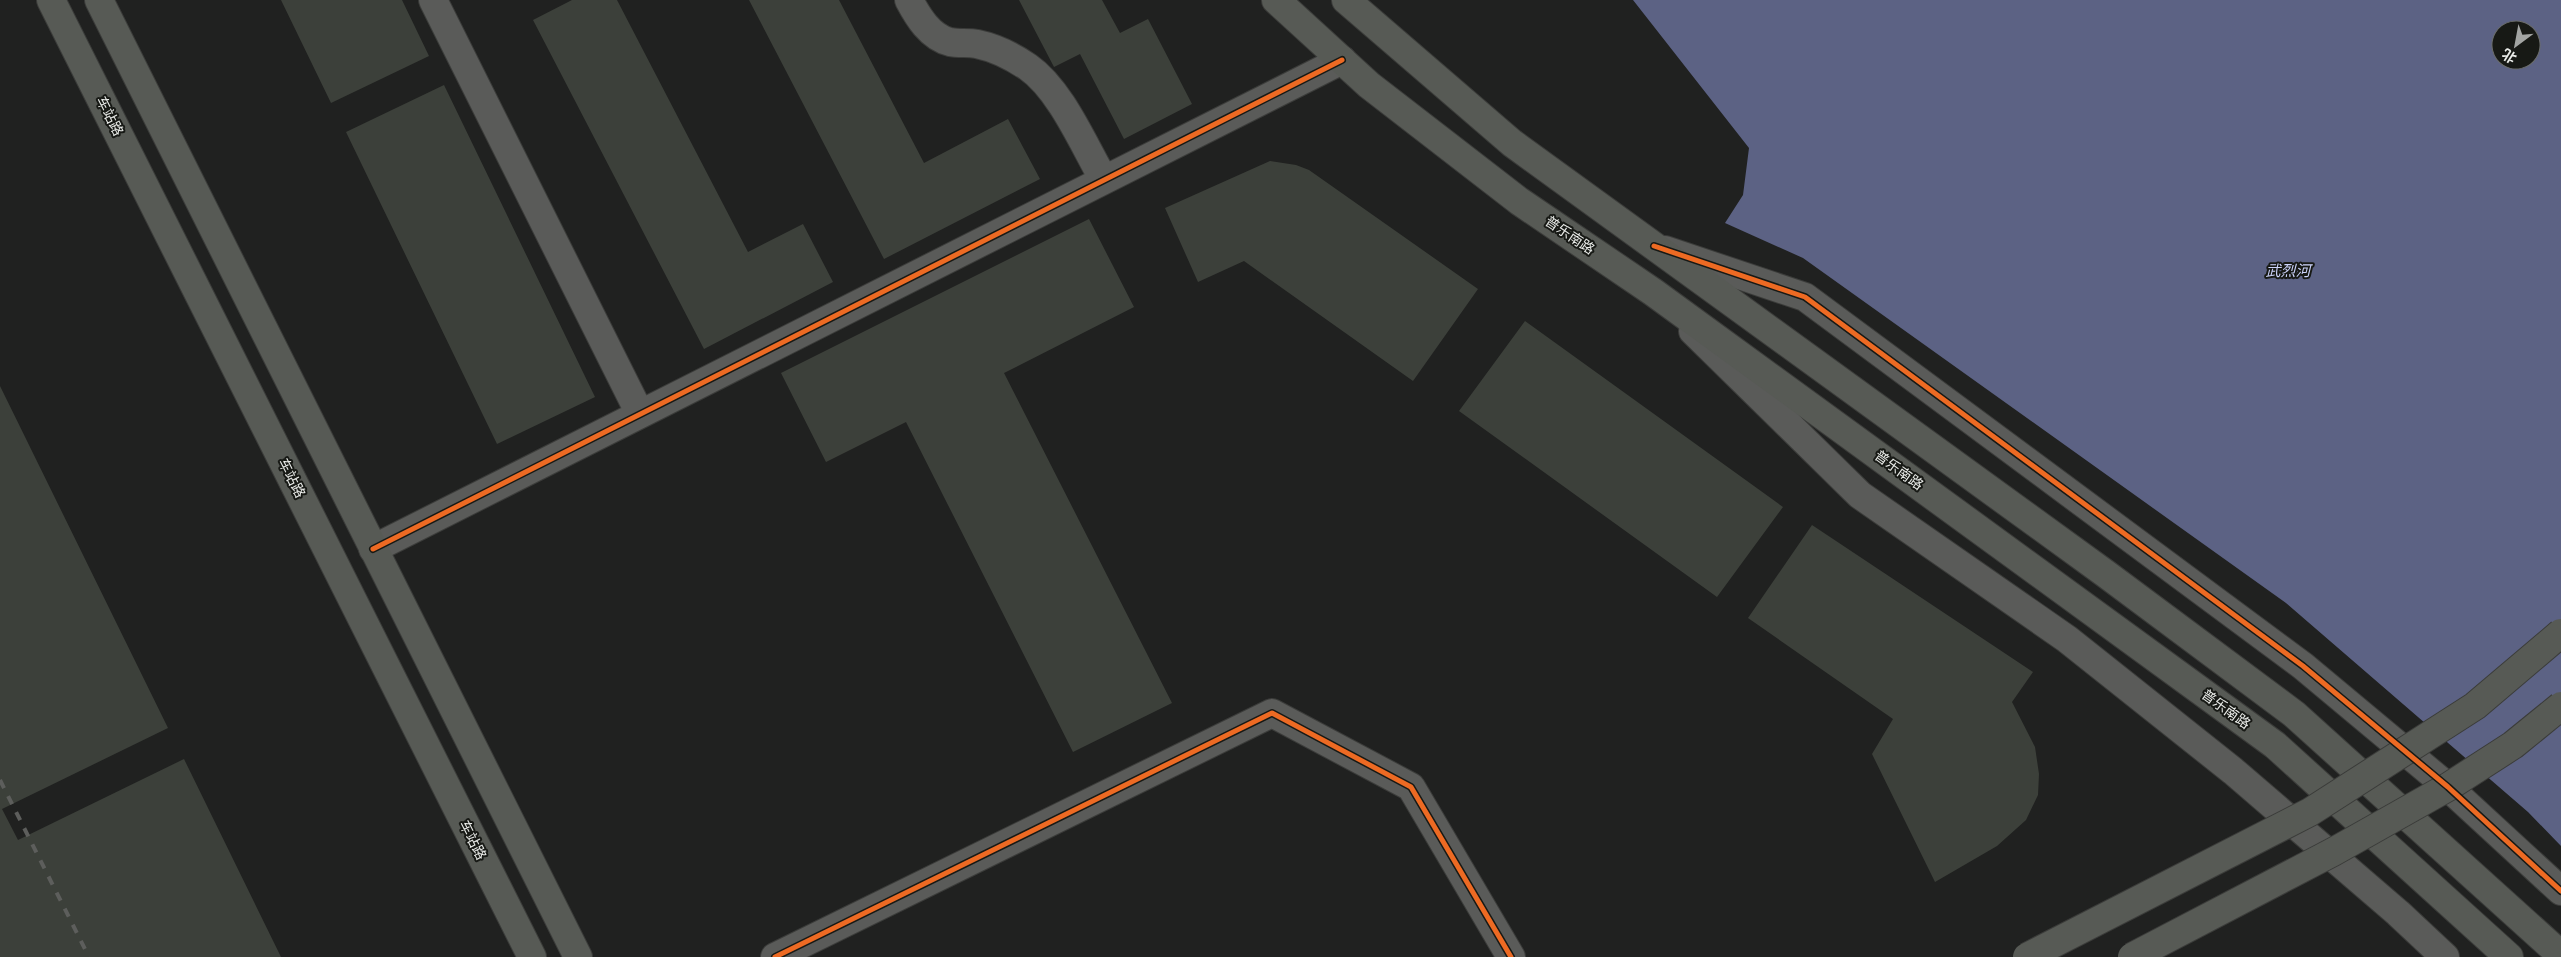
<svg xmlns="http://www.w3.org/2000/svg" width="2561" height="957" viewBox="0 0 2561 957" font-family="'DM Sans','Noto Sans SC',sans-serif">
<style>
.water{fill:#5c6284;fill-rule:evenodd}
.building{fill:#3c403a}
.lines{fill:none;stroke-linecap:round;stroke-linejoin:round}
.minor-casing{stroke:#3b3c3a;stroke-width:30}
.major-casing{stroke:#3b3c3a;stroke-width:30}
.minor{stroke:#5a5b59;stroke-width:28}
.major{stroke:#575a55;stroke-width:28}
.rail{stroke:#5d5e5c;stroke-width:4;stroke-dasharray:9 9;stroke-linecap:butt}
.major-bridge-casing{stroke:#3b3c3a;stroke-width:30;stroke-linecap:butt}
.major-bridge{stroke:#575a55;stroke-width:28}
.cycleway-casing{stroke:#171915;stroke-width:8}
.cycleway{stroke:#ed6a23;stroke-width:5}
.labels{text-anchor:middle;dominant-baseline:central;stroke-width:4;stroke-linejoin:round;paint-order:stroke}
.street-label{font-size:14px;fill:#eaece9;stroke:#171915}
.water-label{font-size:15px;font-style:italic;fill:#ccd3fa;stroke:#171915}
</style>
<rect width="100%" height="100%" fill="#202120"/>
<path class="water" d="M 1633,0 L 2561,0 L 2561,846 L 2528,812 L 2286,603 L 1803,258 L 1725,223 L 1743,195 L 1749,148 ZM 2501,30 L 2531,30 L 2531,60 L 2501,60 Z"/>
<path class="building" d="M 281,0 L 402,0 L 429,56 L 331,103 Z
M 572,0 L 617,0 L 748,252 L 803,224 L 833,282 L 704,349 L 533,20 Z
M 749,0 L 839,0 L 924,163 L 1008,119 L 1040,179 L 884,259 Z
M 1019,0 L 1102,0 L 1120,33 L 1148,19 L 1192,104 L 1124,139 L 1080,54 L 1054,67 Z
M 444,85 L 595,397 L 497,444 L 346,132 Z
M 1270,161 L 1296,165 L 1309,170 L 1478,289 L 1413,381 L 1244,261 L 1198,282 L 1165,208 Z
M 1089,219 L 1134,307 L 1004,373 L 1172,703 L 1073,752 L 906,422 L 826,462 L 781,373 Z
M 1525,321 L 1783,507 L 1717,597 L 1459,411 Z
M 0,386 L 168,728 L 2,809 L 18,840 L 184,759 L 281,957 L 0,957 Z
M 1812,525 L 2033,672 L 2012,702 L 2035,747 L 2039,774 L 2038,795 L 2026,820 L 1997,846 L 1935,882 L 1872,754 L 1893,719 L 1748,618 Z"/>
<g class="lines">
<g class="minor-casing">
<path id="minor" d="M 433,0 L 640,414
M 909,0 C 918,17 930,37 950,42 C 959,44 968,42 977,44 C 996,48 1012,56 1028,67 C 1061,90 1084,146 1104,180
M 1665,250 L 1805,297 L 2303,666 L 2448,787 L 2561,891
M 1693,331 L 1860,495 L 2067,639 L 2233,771 L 2398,913 L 2445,957
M 373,549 L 1342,60
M 775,957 L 1272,713 L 1411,787 L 1511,957"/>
</g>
<g class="major-casing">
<path id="major" d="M 51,0 L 532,957
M 99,0 L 578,957
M 1276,0 L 1369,85 L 1519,201 L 1653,292 L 2275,745 L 2509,957
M 1346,0 L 1512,143 L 2106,574 L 2294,714 L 2561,955"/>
</g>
<use href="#minor" class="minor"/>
<use href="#major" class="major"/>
<path class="rail" d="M 0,780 L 89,957"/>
<g class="major-bridge-casing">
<path id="major-bridge" d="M 2027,957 L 2310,812 L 2475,706 L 2561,633
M 2132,957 L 2333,852 L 2448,787 L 2513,745 L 2561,706"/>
</g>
<use href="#major-bridge" class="major-bridge"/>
<g class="cycleway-casing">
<path id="cycleway" d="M 1654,246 L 1805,297 L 2303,666 L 2448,787 L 2561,891
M 373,549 L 1342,60
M 775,957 L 1272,713 L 1411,787 L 1511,957"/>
</g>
<use href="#cycleway" class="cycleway"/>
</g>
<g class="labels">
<g class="street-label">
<text transform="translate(110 116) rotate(63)">车站路</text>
<text transform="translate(1570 235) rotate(34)">普乐南路</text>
<text transform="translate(1899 470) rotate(36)">普乐南路</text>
<text transform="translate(292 478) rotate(63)">车站路</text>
<text transform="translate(2226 709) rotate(36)">普乐南路</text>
<text transform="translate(473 840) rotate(63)">车站路</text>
</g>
<g class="water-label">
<text x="2288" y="271">武烈河</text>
</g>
</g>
<g transform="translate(2516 45) rotate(212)"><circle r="24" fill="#171915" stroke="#6b6d6a"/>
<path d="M0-4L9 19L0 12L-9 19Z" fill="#a3a5a3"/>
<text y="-8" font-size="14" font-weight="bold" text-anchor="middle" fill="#eaece9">北</text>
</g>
</svg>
